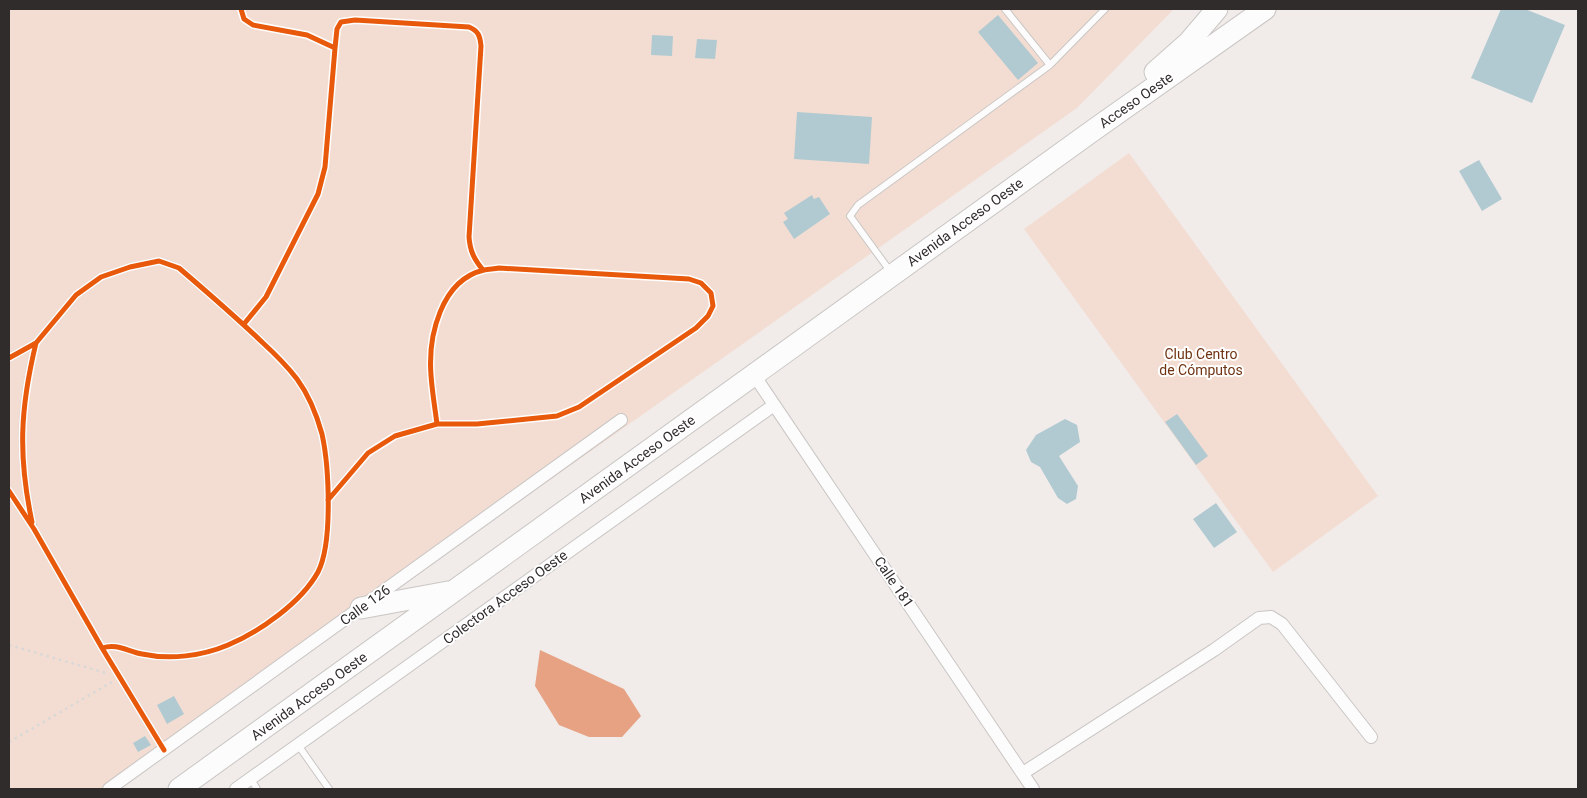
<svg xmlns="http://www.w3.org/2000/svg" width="1587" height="798" viewBox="0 0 1587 798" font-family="Roboto,sans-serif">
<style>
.green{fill:#f3ddd2}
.water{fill:#e6a283}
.building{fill:#b1cad1}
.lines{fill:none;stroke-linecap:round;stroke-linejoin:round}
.service-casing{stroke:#c9c6c4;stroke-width:8}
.minor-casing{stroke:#c9c6c4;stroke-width:14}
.trunk-casing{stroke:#c9c6c4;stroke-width:23}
.path{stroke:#dad8d7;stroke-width:2.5;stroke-dasharray:2.5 4;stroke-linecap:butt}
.service{stroke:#fdfcfc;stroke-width:6}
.minor{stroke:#fdfcfc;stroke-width:12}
.trunk{stroke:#fdfcfc;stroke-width:21}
.cycleway-casing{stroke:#fff;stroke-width:8}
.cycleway{stroke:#e8590c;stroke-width:5}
.labels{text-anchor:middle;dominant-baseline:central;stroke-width:4;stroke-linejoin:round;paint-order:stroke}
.street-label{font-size:14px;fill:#302c2b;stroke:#fff}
.park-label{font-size:14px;fill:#6f3313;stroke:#fff}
</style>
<rect width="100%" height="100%" fill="#f1ecea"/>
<path class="green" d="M 9,9 L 1174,9 L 1077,108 L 112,789 L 9,789 Z
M 1129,153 L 1378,496 L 1273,572 L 1024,229 Z"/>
<path class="water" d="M 540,650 L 624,689 L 641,716 L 622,737 L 589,737 L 559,725 L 535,686 Z"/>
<path class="building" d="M 1501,9 L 1525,9 L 1565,25 L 1532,103 L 1471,78 Z
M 998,15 L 1038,63 L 1018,80 L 978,32 Z
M 652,35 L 673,36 L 672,56 L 651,55 Z
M 697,39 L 717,40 L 715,59 L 695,58 Z
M 797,112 L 872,117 L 869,164 L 794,159 Z
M 1479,160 L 1502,199 L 1482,211 L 1459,171 Z
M 812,195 L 814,199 L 819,197 L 830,214 L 794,239 L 783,222 L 788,219 L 784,213 Z
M 1177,414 L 1208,456 L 1196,465 L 1165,422 Z
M 1065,419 L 1077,425 L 1080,442 L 1059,456 L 1078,486 L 1076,499 L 1067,504 L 1058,498 L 1040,467 L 1031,462 L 1026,450 L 1036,435 Z
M 1216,503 L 1237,532 L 1214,548 L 1193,519 Z
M 174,696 L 184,714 L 167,724 L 157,705 Z
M 145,736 L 151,745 L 138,752 L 133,743 Z"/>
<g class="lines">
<g class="service-casing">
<path id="service" d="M 1005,9 L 1050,65
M 890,271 L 850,216 L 858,205 L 1050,65 L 1105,9
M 9,358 L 36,343 L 76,295 L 101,277 L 130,267 L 159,261 L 179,268 C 207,292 236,317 263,343 C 275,354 287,366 297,379 C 308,394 317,416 322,434 C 329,466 333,543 318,572 C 301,603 259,632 228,645 C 202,656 170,660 142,654 C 127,651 117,643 102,648
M 9,491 L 34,529 L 102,648 L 164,750
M 33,526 C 18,457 19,411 36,343
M 298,745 L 329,789
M 251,779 L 257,789"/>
</g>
<g class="minor-casing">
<path id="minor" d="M 754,375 L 1033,789
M 1023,773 L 1214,650 L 1259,618 L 1271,617 L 1282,624 L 1371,737
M 109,789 L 621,420
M 236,789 L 774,405"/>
</g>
<g class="trunk-casing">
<path id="trunk" d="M 1155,72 L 1189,42 L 1217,9
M 361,608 L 448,592
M 179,789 L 1095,129 L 1265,9"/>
</g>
<path class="path" d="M 9,645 L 106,673
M 9,742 L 112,682"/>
<use href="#service" class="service"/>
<use href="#minor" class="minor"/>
<use href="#trunk" class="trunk"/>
<g class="cycleway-casing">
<path id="cycleway" d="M 241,9 L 244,19 L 253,25 L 307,35 L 335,48 L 325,167 L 318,194 L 266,297 L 244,324
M 335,48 L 337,29 L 341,22 L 355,20 L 469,27 C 478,31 480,35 481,46 L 469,237 C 470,251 474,259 483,270
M 9,358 L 36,343 L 76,295 L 101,277 L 130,267 L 159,261 L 179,268 C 207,292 236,317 263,343 C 275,354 287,366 297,379 C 308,394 317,416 322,434 C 329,466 333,543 318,572 C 301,603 259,632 228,645 C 202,656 170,660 142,654 C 127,651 117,643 102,648
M 9,491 L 34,529 L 102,648 L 164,750
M 328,500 L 368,453 L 395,436 L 437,424 L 477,424 L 557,416 L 579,407 L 696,328 L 708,316 L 713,306 L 711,293 L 701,283 L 689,279 L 499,268 C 494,269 489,269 484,270 C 441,280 428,336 431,375 C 432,391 435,408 437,424
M 32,522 C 18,456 20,409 36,343"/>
</g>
<use href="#cycleway" class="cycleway"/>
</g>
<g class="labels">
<g class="street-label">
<text transform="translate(1136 100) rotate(-35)">Acceso Oeste</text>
<text transform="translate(965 222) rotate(-36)">Avenida Acceso Oeste</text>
<text transform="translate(637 459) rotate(-36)">Avenida Acceso Oeste</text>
<text transform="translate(894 582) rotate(56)">Calle 181</text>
<text transform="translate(505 597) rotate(-36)">Colectora Acceso Oeste</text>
<text transform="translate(365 605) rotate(-36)">Calle 126</text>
<text transform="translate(309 696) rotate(-36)">Avenida Acceso Oeste</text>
</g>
<g class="park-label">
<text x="1201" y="354">Club Centro<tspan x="1201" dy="16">de Cómputos</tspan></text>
</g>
</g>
<rect width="1587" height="798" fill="none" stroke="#302c2b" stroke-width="20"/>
</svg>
